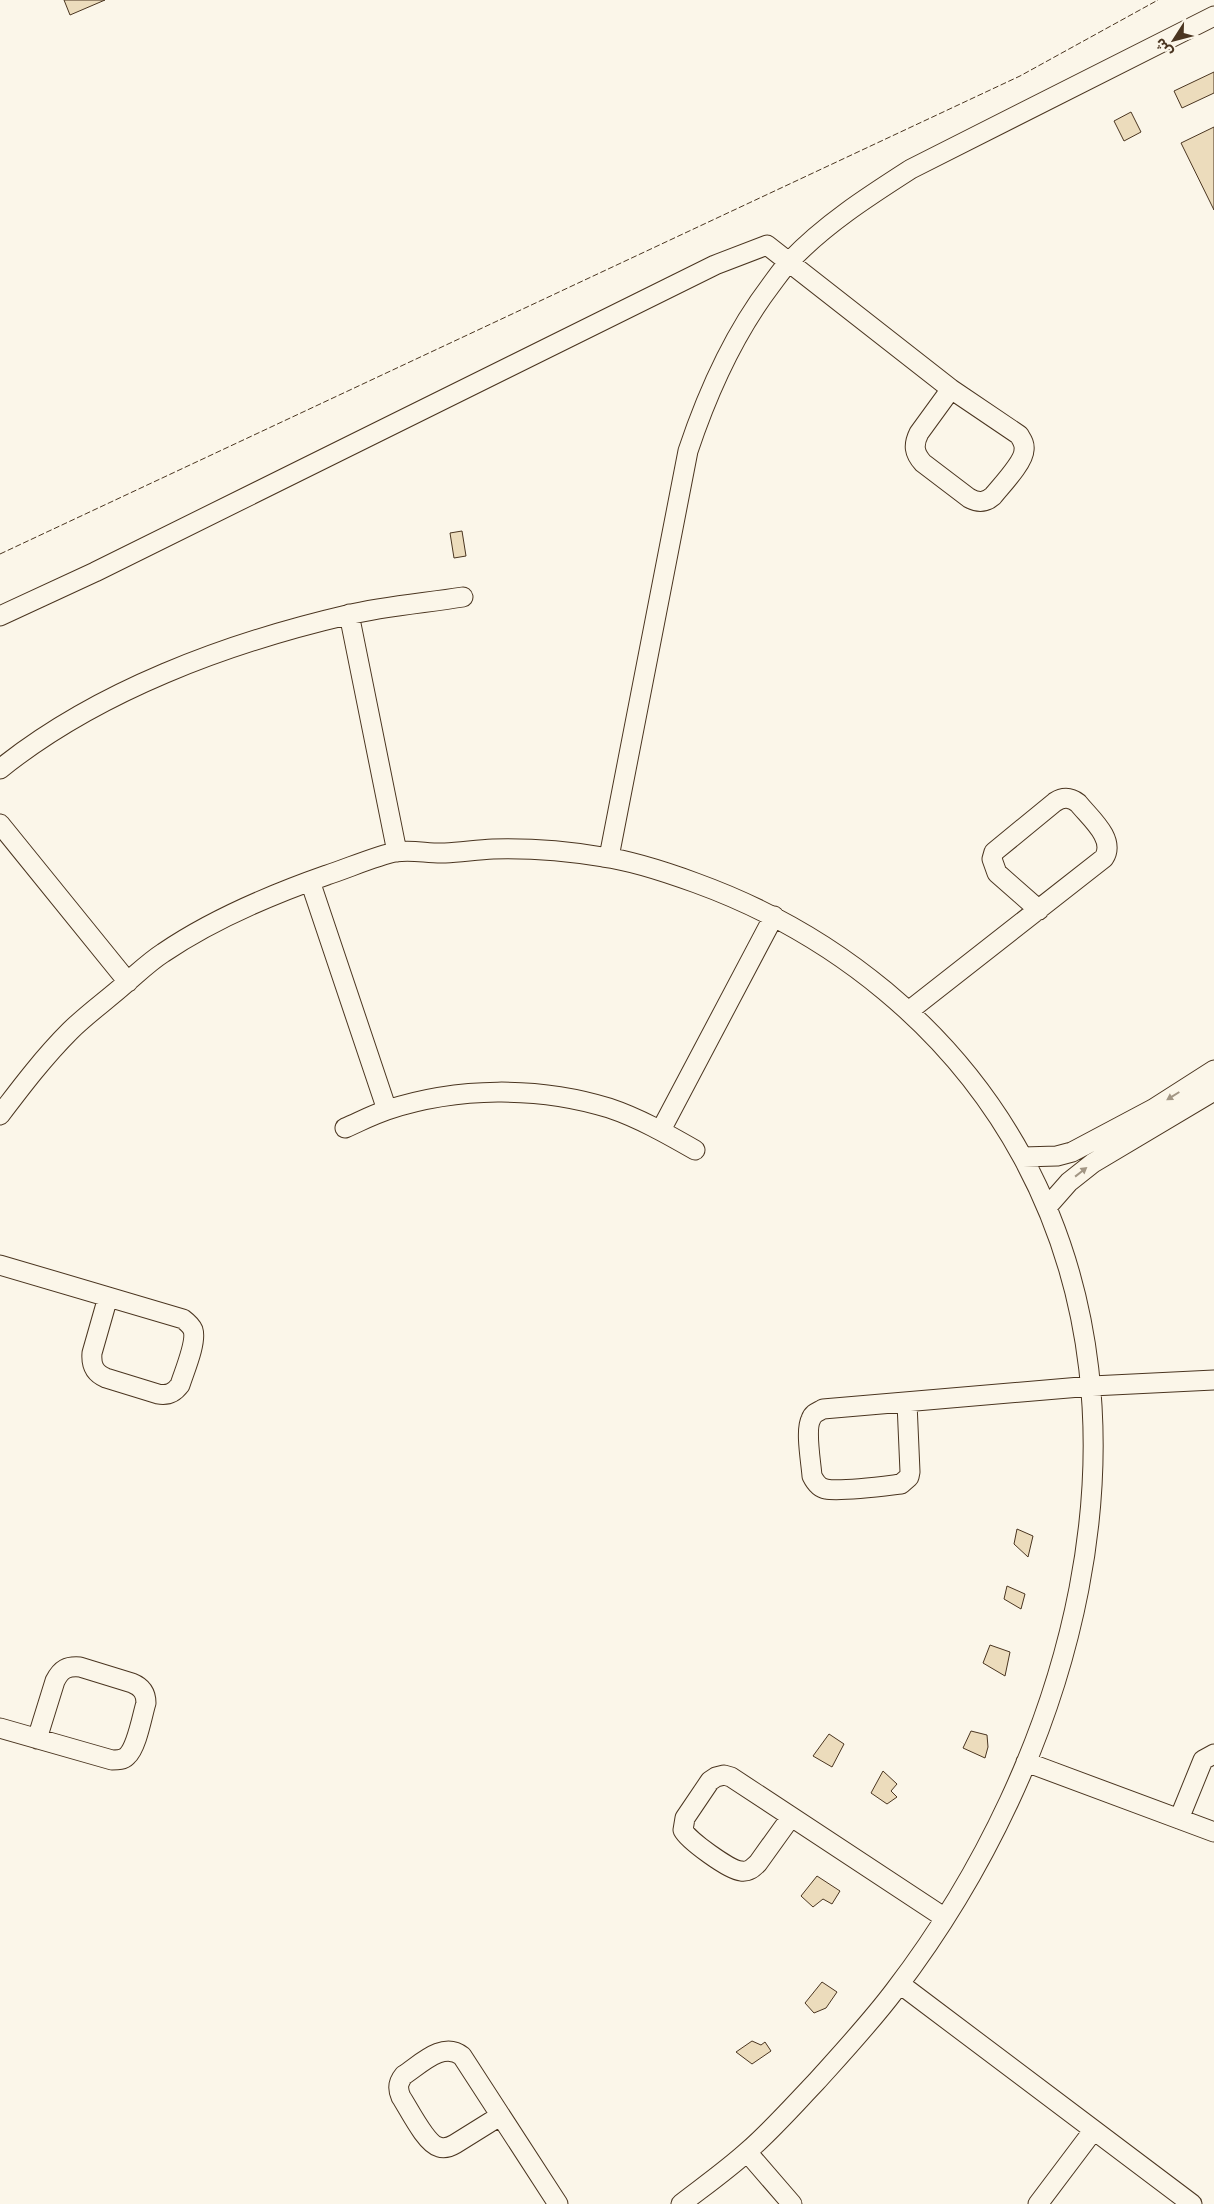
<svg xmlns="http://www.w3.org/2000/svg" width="1214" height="2204" viewBox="0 0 1214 2204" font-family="Lora,'Noto Sans Arabic',serif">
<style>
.building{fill:#ecdcbc;stroke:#4a3520}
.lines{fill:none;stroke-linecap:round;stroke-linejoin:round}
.minor-casing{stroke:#4a3520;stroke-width:21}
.minor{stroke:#fbf6e9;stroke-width:19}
.fence{stroke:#4a3520;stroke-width:1;stroke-dasharray:6 2.5;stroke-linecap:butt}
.oneway{fill:#a29684}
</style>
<rect width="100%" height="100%" fill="#fbf6e9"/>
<path class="building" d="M 64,0 L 105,0 L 70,15 Z
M 1214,72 L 1214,93 L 1182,108 L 1174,91 Z
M 1131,112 L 1141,132 L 1124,141 L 1114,121 Z
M 1214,127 L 1214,210 L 1181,143 Z
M 462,531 L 466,556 L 454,558 L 450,533 Z
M 1017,1529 L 1033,1536 L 1028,1557 L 1014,1544 Z
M 1007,1586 L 1025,1594 L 1021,1609 L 1004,1599 Z
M 990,1645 L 1010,1652 L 1005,1676 L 983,1663 Z
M 971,1731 L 987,1735 L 988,1747 L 985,1758 L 963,1748 Z
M 829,1734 L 844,1744 L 832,1767 L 813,1756 Z
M 883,1771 L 897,1784 L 891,1791 L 897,1797 L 887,1804 L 871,1793 Z
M 817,1876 L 840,1891 L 832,1904 L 823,1899 L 813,1907 L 801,1896 Z
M 822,1982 L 837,1992 L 826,2008 L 814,2013 L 805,2003 Z
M 752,2041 L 761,2045 L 765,2042 L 771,2051 L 752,2064 L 736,2052 Z"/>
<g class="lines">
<g class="minor-casing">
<path id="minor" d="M 349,614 L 397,852
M 0,616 L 95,572 L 715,265 L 767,245 L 951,389 L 1019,435 C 1022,440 1025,444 1024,450 C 1024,462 1001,486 993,496 C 985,503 978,503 969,498 L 923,463 C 914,453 913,445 919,433 L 951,389
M 0,769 C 97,691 227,643 347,615 C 385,606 425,603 463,597
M 0,824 L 128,982
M 609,857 L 688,451 C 708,391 733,335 771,285 C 777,277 783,268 790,261 C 825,224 869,196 911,169 L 1214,16
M 310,881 L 387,1110
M 910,1010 L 1104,858 C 1116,839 1090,818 1078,803 C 1070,797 1063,797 1055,802 L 994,852 L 992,859 L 997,873 L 1039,910
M 0,1115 C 22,1086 44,1057 70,1031 C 87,1014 107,1000 125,984 C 138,973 149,962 163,953 C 213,919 270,895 327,875 C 346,869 378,855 396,852 C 412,849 429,854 445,853 C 461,852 477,850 493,849 C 530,848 567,851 603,857 C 634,861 666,872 696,883 C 834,933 953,1029 1023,1158 C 1168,1426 1070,1761 895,1990 C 871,2022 843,2052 816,2082 C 794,2105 772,2130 748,2151 C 727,2170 703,2187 681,2204
M 345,1128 C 359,1122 372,1115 387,1110 C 457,1087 538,1086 609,1108 C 639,1118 667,1134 695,1150
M 661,1130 L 774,916
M 1023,1157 L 1057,1156 L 1072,1152 L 1153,1109 L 1214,1070
M 1047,1207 L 1069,1182 L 1093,1163 L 1214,1091
M 0,1265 L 183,1319 C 187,1322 191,1325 193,1330 C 197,1342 184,1372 180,1385 C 174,1393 168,1396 158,1394 L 106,1378 C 94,1373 91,1365 92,1353 L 108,1297
M 907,1403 L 910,1472 L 909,1477 L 901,1484 C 884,1486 840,1492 826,1489 C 819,1488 815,1482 812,1476 C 811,1462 805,1430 811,1419 C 813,1413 818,1412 823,1409 L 1092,1386 L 1214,1380
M 0,1728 L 112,1760 C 118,1760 123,1760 127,1756 C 137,1747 142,1716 146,1703 C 146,1693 142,1687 132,1683 L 80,1667 C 67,1666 61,1669 55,1681 L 37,1739
M 1026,1762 L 1214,1832
M 791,1817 L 758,1863 C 753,1868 749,1872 741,1871 C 729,1870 688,1840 683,1830 L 685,1818 L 710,1781 L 716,1777 L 724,1775 L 731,1777 L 945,1918
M 1179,1819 L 1203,1760 L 1214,1754
M 900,1984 L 1192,2204
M 500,2116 L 455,2144 C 450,2147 445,2149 439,2147 C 426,2144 409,2109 401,2097 C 397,2088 398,2082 404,2075 C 421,2064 443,2041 462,2056 L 558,2204
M 747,2152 L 792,2204
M 1038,2204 L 1093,2131"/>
</g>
<use href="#minor" class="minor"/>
<path class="fence" d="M 0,554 L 1020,76 L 1158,0"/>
</g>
<defs><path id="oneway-solid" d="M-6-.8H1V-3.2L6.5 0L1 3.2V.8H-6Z" transform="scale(1.25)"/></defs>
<g class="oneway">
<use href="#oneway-solid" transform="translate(1173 1096) rotate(148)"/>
<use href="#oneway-solid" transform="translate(1081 1172) rotate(-38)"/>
</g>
<g transform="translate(1174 40) rotate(234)" stroke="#fbf6e9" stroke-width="4" paint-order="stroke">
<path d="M0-4L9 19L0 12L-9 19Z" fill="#4a3520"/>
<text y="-8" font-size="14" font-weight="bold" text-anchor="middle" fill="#4a3520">ش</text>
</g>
</svg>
